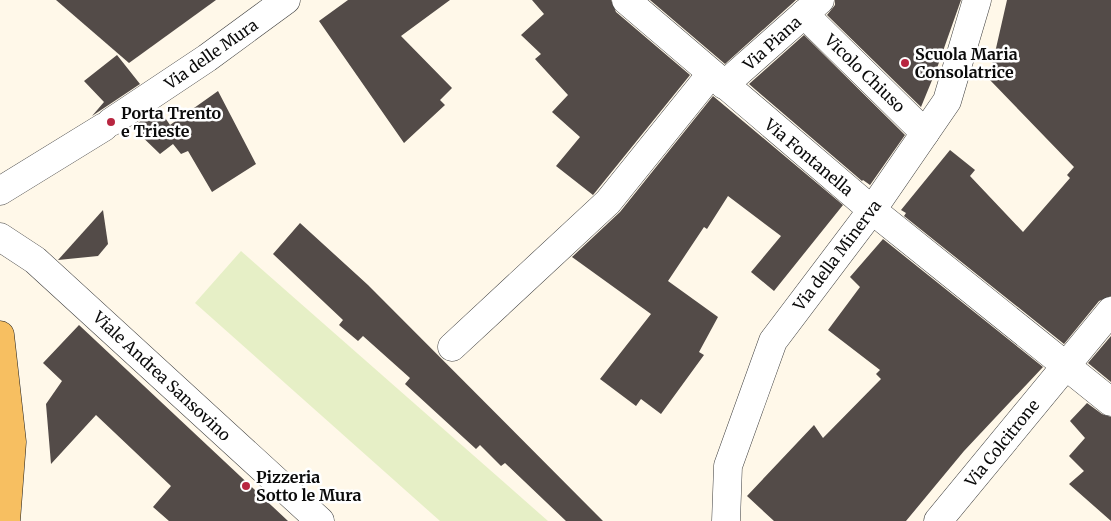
<svg xmlns="http://www.w3.org/2000/svg" width="1111" height="521" font-family="Merriweather,serif">
	<style>
		.pitch { fill: #e6efc6 }
		.building { fill: #534b48 }
		.lines { fill: none; stroke-linecap: round; stroke-linejoin: round }
		.minor-casing { stroke: #3e3e3e; stroke-width: 29 }
		.major-casing { stroke: #1c1c1c; stroke-width: 29 }
		.minor { stroke: #fff; stroke-width: 28 }
		.major { stroke: #f7bf61; stroke-width: 28 }
		.poi-dot { fill: #b82640; stroke: #fff; stroke-width: 2 }
		.labels { text-anchor: middle; dominant-baseline: central; stroke-width: 5; stroke-linejoin: round; paint-order: stroke }
		.street-label { font-size: 16px; fill: #0b0b0b; stroke: #fff }
		.poi-label { font-size: 16px; font-weight: bold; fill: #0b0b0b; stroke: #fff; text-anchor: start }
	</style>
	<rect width="100%" height="100%" fill="#fff8e9"/>
	<!-- pitch -->
	<path class="pitch" d="M241,251L548,521H440L195,303Z"/>
	<!-- building -->
	<g class="building">
		<path d="M56,0H216L129,63Z"/>
		<path d="M348,0H450L401,36L452,88L440,100L445,105L404,143L319,21Z"/>
		<path d="M532,0H611L616,12L690,75L593,195L556,166L580,137L552,112L568,95L535,59L541,54L521,35L544,14Z"/>
		<path d="M650,0H796L725,64Z"/>
		<path d="M835,0H961L937,68L921,107L827,15L835,5Z"/>
		<path d="M1007,0H1111V296L1099,301L1064,344L904,216L906,213L901,210L950,150L975,170L970,176L1023,232L1070,178L1067,175L1074,167L989,79Z"/>
		<path d="M804,35L905,135L870,185L863,180L862,181L749,84Z"/>
		<path d="M117,55L140,84L92,116L104,102L84,81Z"/>
		<path d="M218,91L256,164L212,192L188,151L181,154L173,144L160,154L132,127L159,109L170,125Z"/>
		<path d="M713,96L843,205L774,291L751,272L781,236L728,196L707,229L704,227L668,281L718,317L699,352L704,355L661,414L641,399L636,406L600,379L651,314L572,257L620,212Z"/>
		<path d="M103,210L108,244L98,256L58,260Z"/>
		<path d="M300,223L368,285L603,521H566L505,463L501,466L480,445L476,449L405,384L410,378L363,336L358,341L339,325L343,320L273,254Z"/>
		<path d="M883,239L1043,367L964,451L906,521H774L747,496L814,425L823,438L881,379L876,374L880,370L828,330L860,287L850,277Z"/>
		<path d="M79,325L208,446L288,521H169L153,507L171,486L96,415L51,464L46,404L62,381L43,363Z"/>
		<path d="M1111,336V382L1088,363Z"/>
		<path d="M1087,403L1102,414L1111,417V521L1069,484L1084,471L1069,456L1085,438L1070,421Z"/>
	</g>
	<g class="lines">
		<defs>
			<g id="minor">
				<path d="M626,0L872,210L1111,402"/>
				<path d="M804,14L925,133"/>
				<path d="M724,85L820,0"/>
				<path d="M111,122L207,58L286,0"/>
				<path d="M0,191L104,127"/>
				<path d="M0,237L35,260L320,521"/>
				<path d="M452,347L608,202L711,74"/>
				<path d="M726,521L728,466L773,341L872,210L947,101L977,0"/>
				<path d="M938,521L1111,311"/>
			</g>
			<path id="major" d="M0,335L12,442L6,521"/>
		</defs>
		<!-- minor casing -->
		<use href="#minor" class="minor-casing"/>
		<!-- major casing -->
		<use href="#major" class="major-casing"/>
		<!-- minor -->
		<use href="#minor" class="minor"/>
		<!-- major -->
		<use href="#major" class="major"/>
	</g>
	<!-- markers -->
	<g class="poi-dot">
		<circle cx="905" cy="63" r="5"/>
		<circle cx="111" cy="122" r="5"/>
		<circle cx="246" cy="486" r="5"/>
	</g>
	<g class="labels">
		<!-- street labels -->
		<g class="street-label">
			<text transform="translate(772 43) rotate(-42)">Via Piana</text>
			<text transform="translate(211 54) rotate(-35)">Via delle Mura</text>
			<text transform="translate(865 73) rotate(44)">Vicolo Chiuso</text>
			<text transform="translate(809 157) rotate(40)">Via Fontanella</text>
			<text transform="translate(837 255) rotate(-53)">Via della Minerva</text>
			<text transform="translate(162 376) rotate(43)">Viale Andrea Sansovino</text>
			<text transform="translate(1002 443) rotate(-51)">Via Colcitrone</text>
		</g>
		<!-- poi labels -->
		<g class="poi-label">
			<text x="915" y="54">Scuola Maria<tspan x="915" dy="18">Consolatrice</tspan></text>
			<text x="121" y="113">Porta Trento<tspan x="121" dy="18">e Trieste</tspan></text>
			<text x="256" y="477">Pizzeria<tspan x="256" dy="18">Sotto le Mura</tspan></text>
		</g>
	</g>
</svg>
